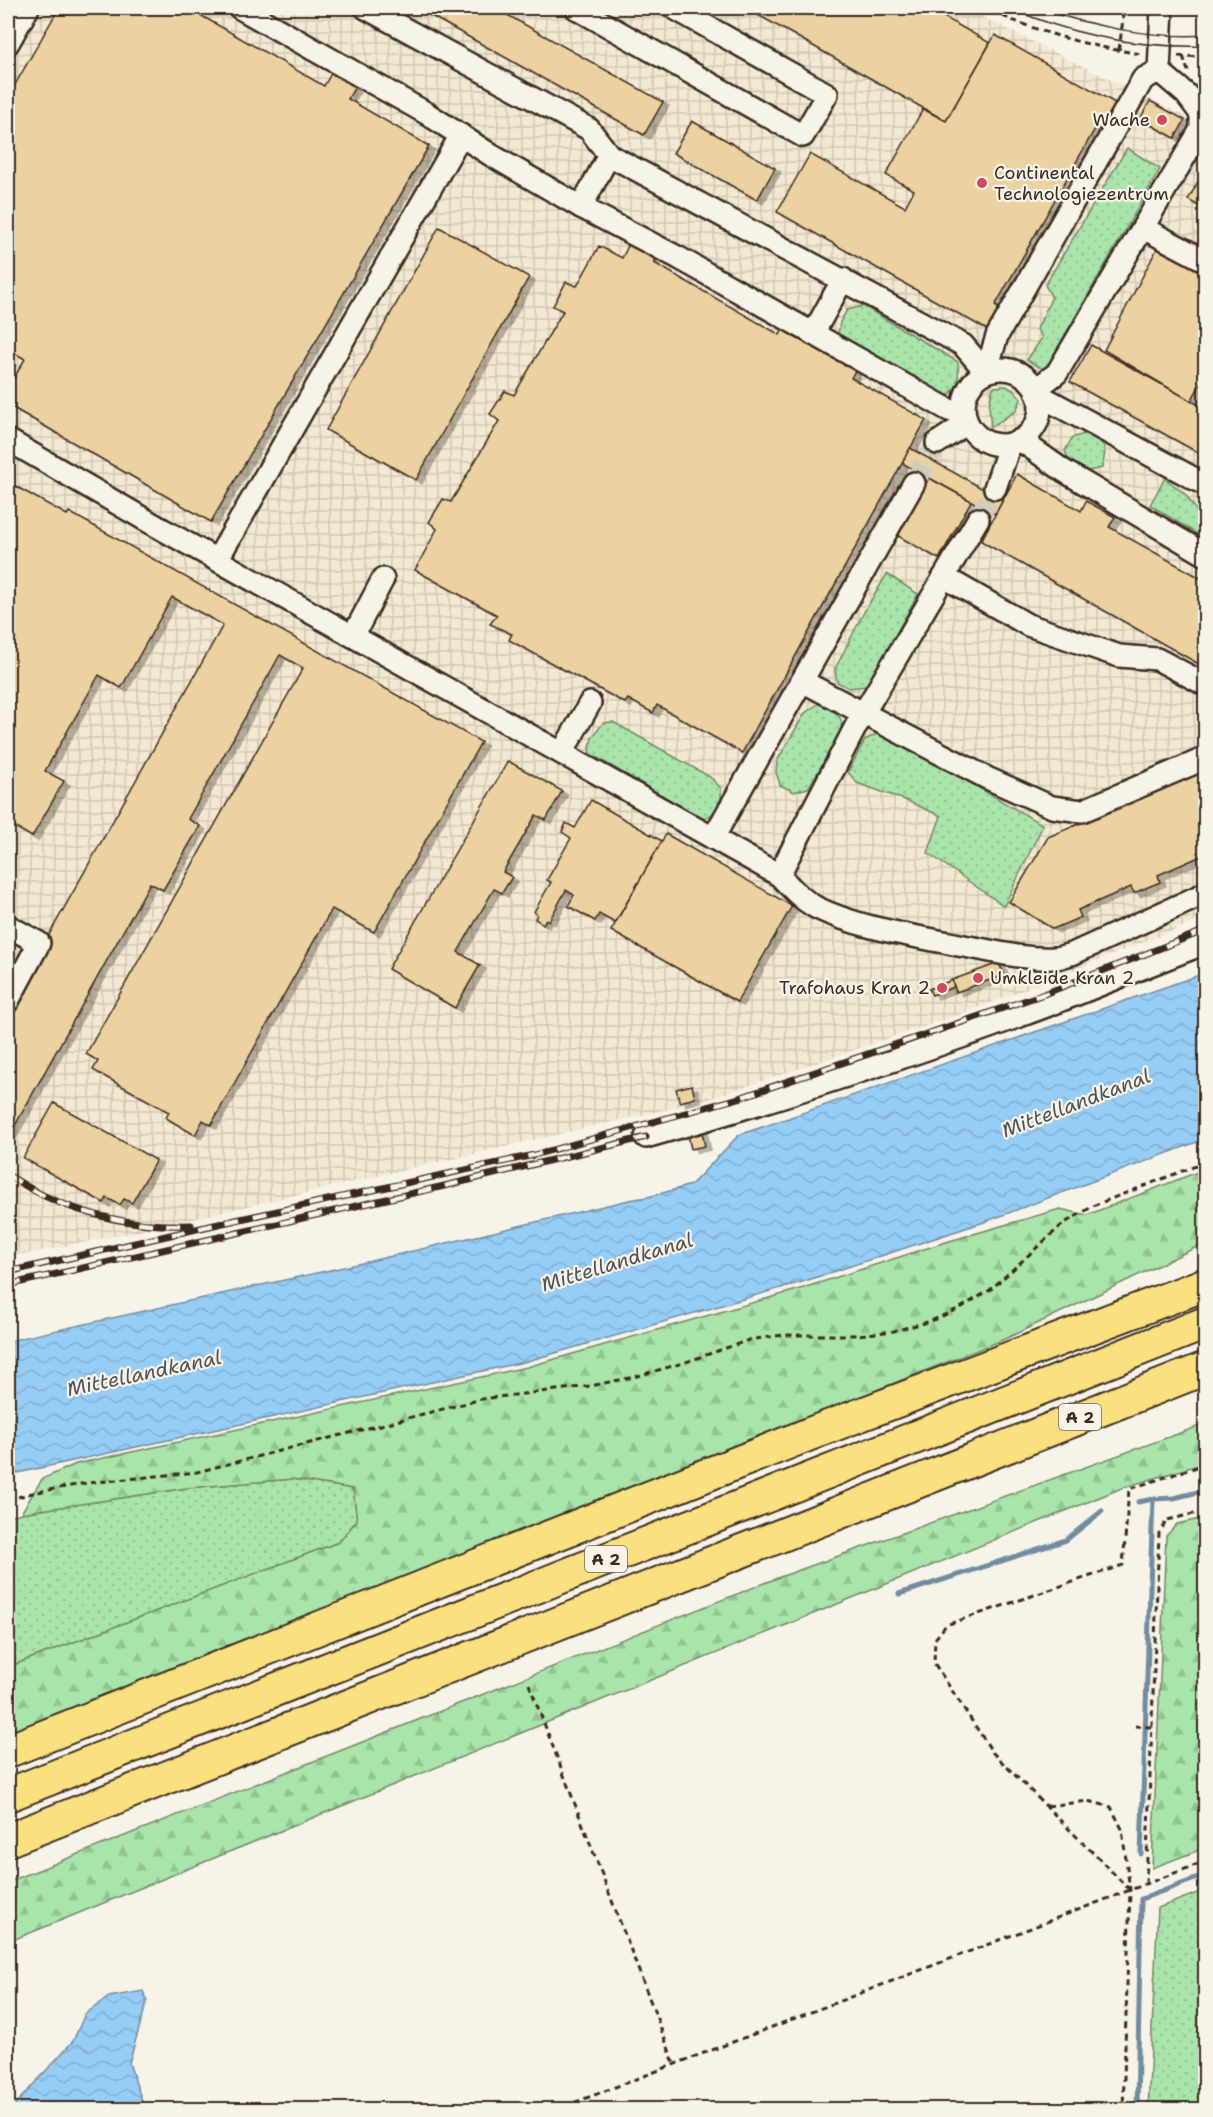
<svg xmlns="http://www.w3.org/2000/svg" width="1213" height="2117" font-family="'Shantell Sans',sans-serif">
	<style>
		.industrial { fill: url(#industrial-grid) }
		.grass { fill: url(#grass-dots); stroke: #728764; stroke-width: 1.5 }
		.forest { fill: url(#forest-firs); stroke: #728764; stroke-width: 1.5 }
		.water { fill: url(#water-waves); stroke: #728c9f; stroke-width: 1.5 }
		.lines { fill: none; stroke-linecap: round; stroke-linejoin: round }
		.stream { stroke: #728c9f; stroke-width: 5 }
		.building { fill: #ebd2a0; stroke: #3b2a1e; stroke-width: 1.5; filter: url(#shadow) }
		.minor-tunnel { stroke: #d1cbc0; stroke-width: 21; stroke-dasharray: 21 10; stroke-linecap: butt }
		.minor-casing { stroke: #3b2a1e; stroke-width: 26 }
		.highway-casing { stroke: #3b2a1e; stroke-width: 36 }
		.path { stroke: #3b2a1e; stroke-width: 3; stroke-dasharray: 6 4.5; stroke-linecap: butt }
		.minor { stroke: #f7f3e8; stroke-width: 21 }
		.highway { stroke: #fbe080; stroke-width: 32 }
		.tram { stroke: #3b2a1e; stroke-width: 1.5 }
		.rail-casing { stroke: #3b2a1e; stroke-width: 7 }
		.rail { stroke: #f7f3e8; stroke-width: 4.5; stroke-dasharray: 14; stroke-linecap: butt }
		.poi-dot { fill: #d1495b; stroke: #f7f3e8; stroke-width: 2 }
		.labels { text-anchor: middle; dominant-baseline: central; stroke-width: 4.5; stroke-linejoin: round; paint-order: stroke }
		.shield { fill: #f7f3e8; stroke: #73665b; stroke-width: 1.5 }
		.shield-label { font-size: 16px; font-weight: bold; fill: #3b2a1e }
		.poi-label { font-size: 18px; fill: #3b2a1e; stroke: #f7f3e8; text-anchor: end }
		.water-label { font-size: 20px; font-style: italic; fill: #525354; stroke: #f7f3e8 }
	</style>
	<defs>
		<pattern id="industrial-grid" width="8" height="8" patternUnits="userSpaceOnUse" patternTransform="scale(1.5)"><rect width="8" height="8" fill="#f3e9d2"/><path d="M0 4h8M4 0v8" fill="none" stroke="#d1c8b4"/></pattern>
		<pattern id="grass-dots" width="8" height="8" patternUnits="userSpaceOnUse" patternTransform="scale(1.5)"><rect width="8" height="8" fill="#a9e4aa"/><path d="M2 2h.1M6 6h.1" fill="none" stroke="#92c492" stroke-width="1.8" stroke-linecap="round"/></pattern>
		<pattern id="forest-firs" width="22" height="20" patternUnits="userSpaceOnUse" patternTransform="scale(1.5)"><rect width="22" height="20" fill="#a9e4aa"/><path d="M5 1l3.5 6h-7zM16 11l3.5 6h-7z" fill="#92c492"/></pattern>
		<pattern id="water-waves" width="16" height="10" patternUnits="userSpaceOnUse" patternTransform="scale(1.5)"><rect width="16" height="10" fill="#96cdf5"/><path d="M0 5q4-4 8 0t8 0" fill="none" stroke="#82b0d2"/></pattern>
		<filter id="shadow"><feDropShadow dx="6" dy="4" stdDeviation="0" flood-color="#0004"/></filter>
	</defs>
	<rect width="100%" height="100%" fill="#f7f3e8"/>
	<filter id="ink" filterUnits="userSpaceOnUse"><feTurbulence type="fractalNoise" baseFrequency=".0167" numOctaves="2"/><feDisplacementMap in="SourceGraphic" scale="12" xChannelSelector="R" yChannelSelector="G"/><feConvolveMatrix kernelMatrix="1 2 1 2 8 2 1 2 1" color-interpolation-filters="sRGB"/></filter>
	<g filter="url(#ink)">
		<!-- industrial -->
		<path class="industrial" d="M8,8H964L1205,126V918L967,1012L703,1101L144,1230L27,1254L8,1255Z"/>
		<!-- grass -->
		<g class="grass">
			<path d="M1127,148L1160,169L1045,370L1027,360L1042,338L1037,329L1052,297L1045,285Z"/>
			<path d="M863,306L958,362C959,380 960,385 946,398L849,346L838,335L840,322L847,310Z"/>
			<path d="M1006,386L1016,392L1021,399L1016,411L991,427L989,406L993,387Z"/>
			<path d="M1086,433C1107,444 1107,445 1102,468L1084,472L1071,467L1065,451L1072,438Z"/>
			<path d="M1165,478L1186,495L1205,524V539L1150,505Z"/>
			<path d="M887,574L918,594L867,686L849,688L837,682L835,669L864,612Z"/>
			<path d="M818,704C827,707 837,710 841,720C846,733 815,775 808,788L794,792L780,785L776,772L777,761L805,713Z"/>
			<path d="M613,722L710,777L721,788C722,807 721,811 703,819L589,753L592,738L603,723Z"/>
			<path d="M879,733L912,749L1043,825L1004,906L928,853L941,816L905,800L857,783L848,772L865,740Z"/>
			<path d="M293,1479L353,1489L357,1520L339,1542L8,1667V1517L21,1513L187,1488Z"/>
			<path d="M1205,1890V2109H1148L1158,1908Z"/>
		</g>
		<!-- forest -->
		<g class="forest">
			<path d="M1205,1169V1243L1005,1339L8,1735V1667L339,1542L357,1520L353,1489L293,1479L187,1488L21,1513L42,1479L76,1464L527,1367L797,1290L946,1242L1060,1209L1087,1215Z"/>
			<path d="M1205,1424V1463L1122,1488L8,1942V1882L780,1577Z"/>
			<path d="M1205,1518V1848L1152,1868L1166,1536L1177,1524Z"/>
		</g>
		<!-- water -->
		<g class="water">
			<path d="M1205,973V1139L987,1221L802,1282L524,1362L8,1475V1341L362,1263L629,1200L648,1197L691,1185L739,1135Z"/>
			<path d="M143,1991L147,2001L129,2063L143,2104L139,2109H11L73,2041L85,2014L109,1997Z"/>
		</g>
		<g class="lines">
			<!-- stream -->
			<g class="stream">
				<path d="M1138,1502L1153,1499"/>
				<path d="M899,1594L1066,1540L1102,1511"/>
				<path d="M1141,1854L1153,1499L1174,1498L1206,1490"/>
				<path d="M1137,2110L1141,1899L1206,1875"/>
			</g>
		</g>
		<!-- building -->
		<g class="building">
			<path d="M59,8H188L324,86L333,70L357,83L348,99L429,146L211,522L8,405V388L25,359L8,349V351V85L13,88Z"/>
			<path d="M417,8H495L663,102L644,135Z"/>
			<path d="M746,8H928L990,43L946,121Z"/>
			<path d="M995,35L1117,104L1102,131L1096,127L995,306L1003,311L991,332L777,212L810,154L905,207L914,190L886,175L923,109L946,121Z"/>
			<path d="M1150,101L1185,120L1175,138L1140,119Z"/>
			<path d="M692,121L775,168L757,200L673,153Z"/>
			<path d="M1204,171H1206V210L1188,200Z"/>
			<path d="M439,227L529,277L416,480L326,430Z"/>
			<path d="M631,240L658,254L654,263L780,335L784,327L794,332L792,336L830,356L832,353L857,367L851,378L926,420L742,753L657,705L653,713L628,699L625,703L509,640L512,634L490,624L497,615L415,570L437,529L429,522L443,499L451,502L499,421L490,414L505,391L514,395L563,311L553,306L566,282L577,286L599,246L622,258Z"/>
			<path d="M1160,243L1206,268V374L1191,401L1104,350Z"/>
			<path d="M1091,345L1206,409V457L1070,382Z"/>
			<path d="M910,448L1003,500L995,514L902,463Z"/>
			<path d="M1017,474L1081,511L1086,501L1115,517L1109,527L1206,581V668L981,541Z"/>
			<path d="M929,478L971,501L939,559L898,536Z"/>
			<path d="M8,482L67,515L69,512L481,742L374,932L332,909L211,1125L203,1120L195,1135L166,1118L169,1112L93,1070L98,1061L86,1054L303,668L280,655L188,819L200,826L163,890L150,883L8,1138V1008L223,625L172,597L121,688L99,675L45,771L64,781L32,837L8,823Z"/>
			<path d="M508,761L562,791L546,820L536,815L503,872L512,877L502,893L494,889L458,952L480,965L455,1008L388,969Z"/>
			<path d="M1206,770V854L1158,875L1160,882L1134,893L1131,887L1078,910L1081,917L1053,929L1009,902L1048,837Z"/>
			<path d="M591,800L662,841L615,923L599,914L595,921L568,906L574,895L566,890L549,921L546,919L543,924L535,919L537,914L534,912L551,882L547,880L571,838L562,832L566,823L575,828Z"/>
			<path d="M666,834L792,906L737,1002L611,931Z"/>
			<path d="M999,963L1004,975L956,992L952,980Z"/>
			<path d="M952,980L954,987L932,995L929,989Z"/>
			<path d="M692,1085L695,1098L680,1102L676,1089Z"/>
			<path d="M54,1103L156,1160L132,1203L124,1199L120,1205L107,1198L104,1203L23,1158Z"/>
			<path d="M701,1127L705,1146L691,1149L687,1130Z"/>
		</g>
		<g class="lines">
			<!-- minor-tunnel -->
			<g class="minor-tunnel">
				<path d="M914,483L937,443"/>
				<path d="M978,519L995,488"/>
			</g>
			<defs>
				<g id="minor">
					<path d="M240,8L426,113L491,155L581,207L679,258L949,410L964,414"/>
					<path d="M366,8L589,129L609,155L963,345L986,372"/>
					<path d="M576,8L803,136L827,94L674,8"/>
					<path d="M8,43L28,8"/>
					<path d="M581,207L609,155"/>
					<path d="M1143,228L1206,261"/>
					<path d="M813,334L843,279"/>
					<circle cx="1002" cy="407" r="38"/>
					<path d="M986,372L997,336L1143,79L1159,71"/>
					<path d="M1036,389L1057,373L1201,129V114L1186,94L1159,71L1162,8"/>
					<path d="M1037,394L1206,485"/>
					<path d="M8,440L151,523L779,875L856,726L978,519"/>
					<path d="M1020,440L1064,471L1206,555"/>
					<path d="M937,443L967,423"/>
					<path d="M995,488L1010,444"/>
					<path d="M217,560L461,135"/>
					<path d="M944,577L1028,625L1119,656L1157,659L1206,685"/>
					<path d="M353,636L383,579"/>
					<path d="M802,681L987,778L1052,807L1082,811L1206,758"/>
					<path d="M562,753L590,703"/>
					<path d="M713,838L914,483"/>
					<path d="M779,875C790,887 802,900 817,908C861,929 916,936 964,946C993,951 1025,960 1054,958C1060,958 1066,955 1072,954L1206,893"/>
					<path d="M8,926L39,943L8,1001"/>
					<path d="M646,1137C782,1098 917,1055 1049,1005C1101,985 1153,963 1206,943"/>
				</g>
				<g id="highway">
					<path d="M8,1751L820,1430L1206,1284"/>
					<path d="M8,1795L1206,1323"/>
					<path d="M8,1840L1206,1368"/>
				</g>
			</defs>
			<!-- minor casing -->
			<use href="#minor" class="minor-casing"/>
			<!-- highway casing -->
			<use href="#highway" class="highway-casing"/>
			<!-- path -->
			<g class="path">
				<path d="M983,8C1036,31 1084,46 1142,54"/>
				<path d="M1119,50L1123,19L1121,8"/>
				<path d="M1178,56L1206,57"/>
				<path d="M1183,56L1188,71"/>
				<path d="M1198,78L1206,84"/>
				<path d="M8,1500L32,1493L87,1483L197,1472L482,1399L590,1386L634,1377L683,1363L749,1340L783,1335H858L894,1331L931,1321L962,1307L990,1290L1063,1224L1095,1205L1206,1162"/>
				<path d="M529,1684L674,2063"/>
				<path d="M1135,1726L1151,1727"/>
				<path d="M1047,1806L1088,1801L1111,1807L1122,1829L1130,1890L1123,2110"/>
				<path d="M1146,1884L1159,1533L1167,1520L1206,1511"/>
				<path d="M1130,1890L993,1753L934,1663L935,1639L946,1625L1123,1565L1129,1489L1206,1464"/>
				<path d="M555,2110L1206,1861"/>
			</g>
			<!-- minor -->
			<use href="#minor" class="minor"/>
			<!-- highway -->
			<use href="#highway" class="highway"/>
			<!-- tram -->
			<g class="tram">
				<path d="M1010,8C1071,35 1139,48 1206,46"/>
				<path d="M1036,8C1090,25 1148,39 1206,35"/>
			</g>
			<defs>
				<g id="rail">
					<path d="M8,1175C21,1183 35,1192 49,1198C93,1218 143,1227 191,1225"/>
					<path d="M8,1272L236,1220L534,1155L739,1098L1044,994L1206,930"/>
					<path d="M8,1285L453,1184L646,1137"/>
				</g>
			</defs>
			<!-- rail casing -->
			<use href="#rail" class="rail-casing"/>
			<!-- rail -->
			<use href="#rail" class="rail"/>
		</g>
	</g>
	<!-- markers -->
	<g class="poi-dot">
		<circle cx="1162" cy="120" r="6"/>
		<circle cx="982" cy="183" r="6"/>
		<circle cx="978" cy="978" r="6"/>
		<circle cx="942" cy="988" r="6"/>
	</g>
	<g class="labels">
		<!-- shield labels -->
		<g class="shield">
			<rect x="1059" y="1404" width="42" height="26" rx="4.5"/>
			<rect x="585" y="1546" width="42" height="26" rx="4.5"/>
		</g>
		<g class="shield-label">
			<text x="1080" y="1417">A 2</text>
			<text x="606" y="1559">A 2</text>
		</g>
		<!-- poi labels -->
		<g class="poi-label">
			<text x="1150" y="120">Wache</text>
			<text x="994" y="173" text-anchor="start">Continental<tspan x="994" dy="21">Technologiezentrum</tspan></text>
			<text x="990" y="978" text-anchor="start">Umkleide Kran 2</text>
			<text x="930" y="988">Trafohaus Kran 2</text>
		</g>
		<!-- water labels -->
		<g class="water-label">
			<text transform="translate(1076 1103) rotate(-21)">Mittellandkanal</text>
			<text transform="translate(617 1262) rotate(-17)">Mittellandkanal</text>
			<text transform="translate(144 1373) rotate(-12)">Mittellandkanal</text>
		</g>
	</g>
	<!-- margin -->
	<rect width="1213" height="2117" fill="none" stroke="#f7f3e8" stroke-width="30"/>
	<rect x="15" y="15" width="1183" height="2087" fill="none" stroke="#3b2a1e" stroke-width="2" filter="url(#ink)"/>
</svg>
